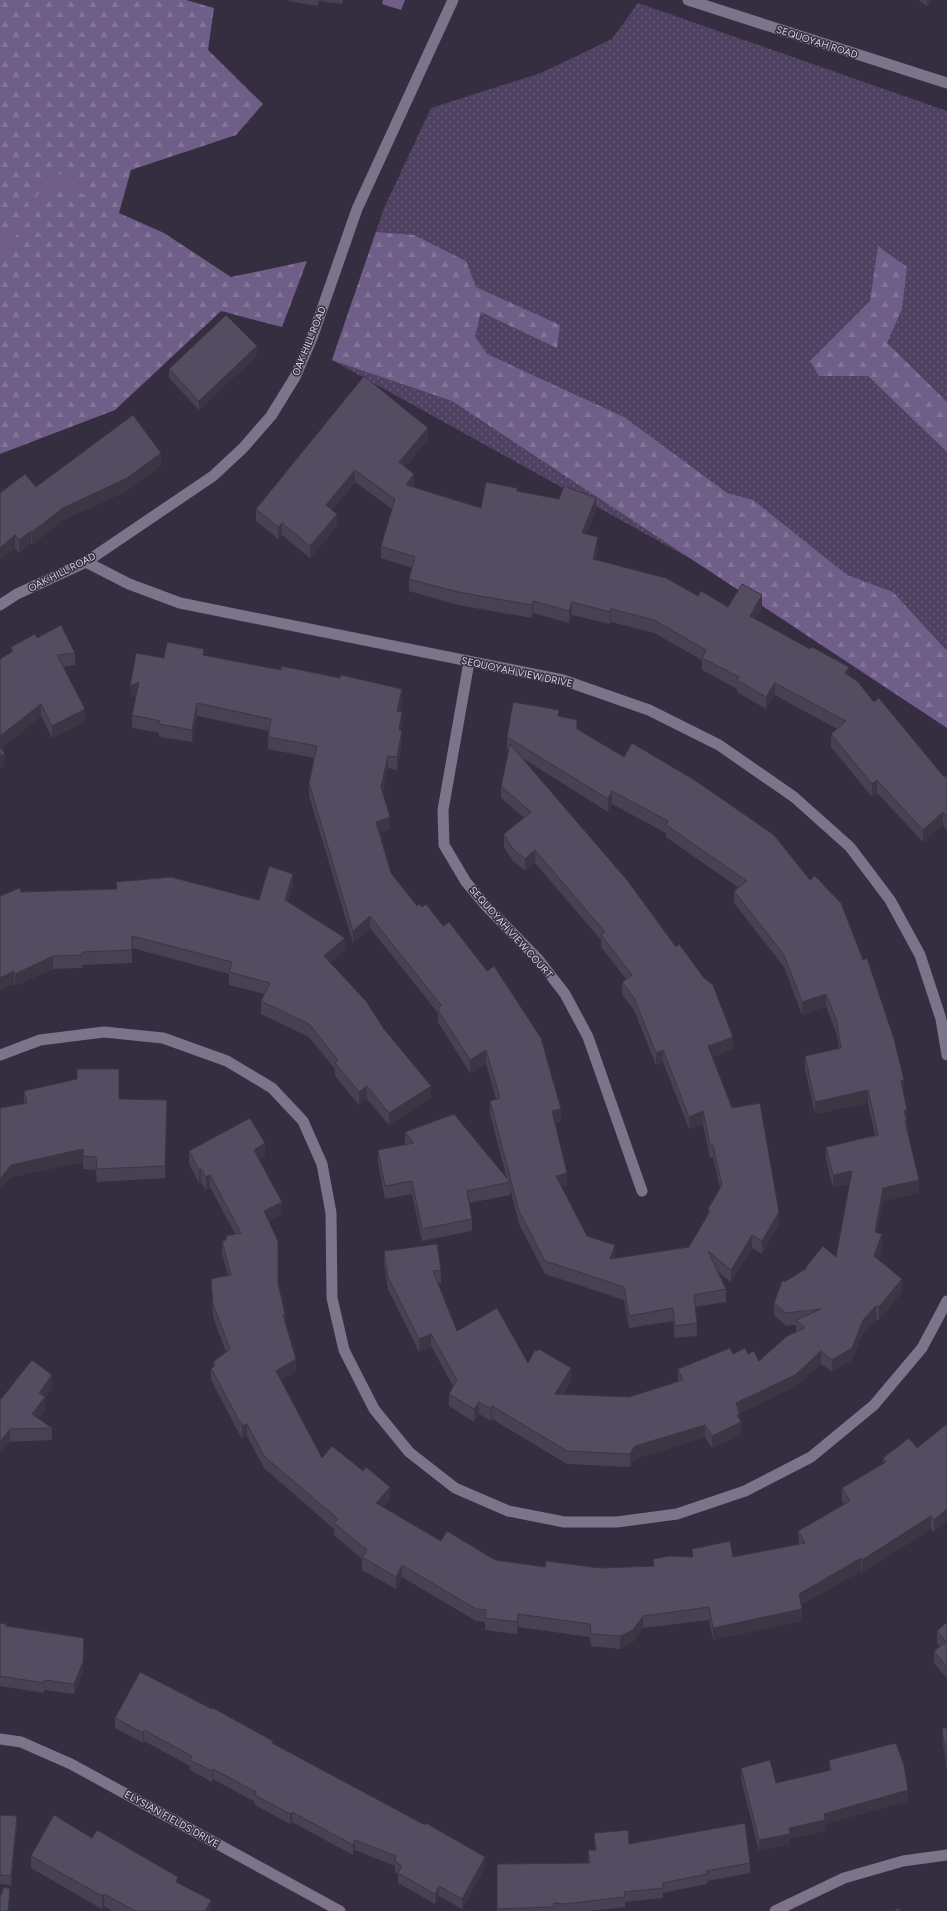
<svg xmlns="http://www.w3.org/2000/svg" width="947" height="1911" font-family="Figtree,sans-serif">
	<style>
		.grass { fill: url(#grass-dots) }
		.forest { fill: url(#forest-firs) }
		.water { fill: #6f5e88 }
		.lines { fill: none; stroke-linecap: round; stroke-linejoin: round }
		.stream { stroke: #6f5e88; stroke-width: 9 }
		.minor { stroke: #7d748b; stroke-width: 11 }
		.wall { fill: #484153 }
		.shaded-wall { fill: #3b3544 }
		.building { fill: #544c61; stroke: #3b3544 }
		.labels { text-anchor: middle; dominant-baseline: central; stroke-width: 3; stroke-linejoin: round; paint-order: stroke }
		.street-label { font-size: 10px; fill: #d8d4e0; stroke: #352d40 }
	</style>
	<defs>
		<pattern id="grass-dots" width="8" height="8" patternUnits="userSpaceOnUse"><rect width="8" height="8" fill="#4f4162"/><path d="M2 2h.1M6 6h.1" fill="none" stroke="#685c78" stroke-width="1.8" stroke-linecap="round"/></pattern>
		<pattern id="forest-firs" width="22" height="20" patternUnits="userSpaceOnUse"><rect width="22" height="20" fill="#6f5e88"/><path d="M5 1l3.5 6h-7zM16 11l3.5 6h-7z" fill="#837498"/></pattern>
	</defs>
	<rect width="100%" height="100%" fill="#352d40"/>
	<!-- grass -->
	<path class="grass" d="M638,3L947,111V701L332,360L384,208L431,108L541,73L612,39Z"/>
	<!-- forest -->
	<g class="forest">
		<path d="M0,0H186L214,8L208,50L263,104L236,135L131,170L119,213L164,233L231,277L307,261L282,327L221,311L115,410L0,454Z"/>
		<path d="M376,232L414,235L466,261L476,287L560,325L557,348L481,312L475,336L487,354L624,417L727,493L753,500L847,575L893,592L947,651V728L452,401L332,360Z"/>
		<path d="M878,246L907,267L902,309L887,343L947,402V452L868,376H819L810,361L870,301Z"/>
	</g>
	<!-- water -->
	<path class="water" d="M383,0H405L401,10L382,4Z"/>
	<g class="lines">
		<!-- stream -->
		<path class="stream" d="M0,243H4L58,178L90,192"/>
		<!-- minor -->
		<g class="minor">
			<path d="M688,0L947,83"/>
			<path d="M86,562L129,584L180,603L563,680L649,710L719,745L794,797L850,847L890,900L920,955L941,1019L947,1055"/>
			<path d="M0,605L17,594L86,562L213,476L243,448L271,416L295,377L312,338L357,209L453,0"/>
			<path d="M469,662L443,810L444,845L466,882L487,907L538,959L565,994L588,1037L642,1191"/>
			<path d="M0,1055L40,1040L104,1032L163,1038L227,1061L272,1088L303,1121L322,1164L331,1213L332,1298L344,1350L374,1409L409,1452L455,1488L508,1511L564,1522H617L677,1514L745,1491L811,1457L874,1405L922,1348L947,1301"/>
			<path d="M0,1739L21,1742L71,1764L340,1911"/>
			<path d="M775,1911L844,1878L903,1861L947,1855"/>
		</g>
	</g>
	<!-- wall -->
	<g class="wall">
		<path d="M288,0H343L342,4L319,1L318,6L288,1Z"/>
		<path d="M918,0H931L927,6Z"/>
		<path d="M257,355L199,410L169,378V369Z"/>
		<path d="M428,440L405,467L414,486L413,487L481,508L517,491L596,511L586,534L598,550L595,560L698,596L728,607L762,608L755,619L849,676L874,702L944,777L947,775V831L943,825L923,842L877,793L872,797L831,747V734L837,729L775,695L766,709L737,692V689L702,670V660L654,633L611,622L610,624L572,615L569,623L533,613L532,618L458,605L409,591V579L412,568L381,558V546L392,509L355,482L332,510L337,526L310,558L282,535L278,539L256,521V509Z"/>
		<path d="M161,465L127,491L63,520L32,545L31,543L19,553L15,548L0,560L36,487Z"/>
		<path d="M37,638L75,653V665L63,667L85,722L52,738L41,716L1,748L5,765L0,769V659L11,653V647Z"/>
		<path d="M204,656L402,701L399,712L402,725L401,731L402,744L397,770L388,768L383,792L390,829L380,833L391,873L561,1121L555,1123L567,1186L561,1187L587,1236L615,1257L614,1259L689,1247L708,1215V1209L720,1188L713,1157L710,1158L703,1124L689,1129L663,1062L656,1065L634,1010L622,994V982L626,979L601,947V940L535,863L525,871L512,860L504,847V834L524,818L501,798V786L509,750L507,749V737L559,717L577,730L624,757L696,781L904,1093L907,1122V1128L919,1193L883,1201L877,1233L882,1247L878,1259L902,1292L879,1320L876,1319L863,1333L852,1360L832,1372L821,1364L795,1387L740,1413L741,1435L712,1448L705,1437L635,1459L630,1467L567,1464L492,1419L491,1421L479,1414L474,1422L449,1406V1394L453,1386L431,1346L419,1352L388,1289L384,1263V1251L441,1270V1283H438L457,1331L528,1363L571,1381L563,1394L629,1397L678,1381V1369L733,1354H748L759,1361L796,1332V1325L786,1326L774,1315V1303L786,1281L806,1269V1267L836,1257L849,1184L833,1188L826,1159V1147L875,1135L868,1103L815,1114L805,1069V1056L839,1049L837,1035L826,1006L802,1015L784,967L734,903V891L739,888L666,837V833L612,804L608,812L524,759L733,1049L712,1057L779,1224L762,1254L752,1248L731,1282L717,1271L726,1289V1302L695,1307L697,1323V1336L675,1338L673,1321L629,1328L624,1300L545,1274L519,1224L510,1188V1195L469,1203L472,1219V1231L422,1241L412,1194L385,1199L378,1163V1150L405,1145V1132L507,1179L490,1114V1101L496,1099L486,1063L470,1073L438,1022V1013L370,928L353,943L309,796V783L314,758L268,749V737L269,731L197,716L192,742L159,737V733L132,728V715L136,695L130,698L164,658Z"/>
		<path d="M116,882L259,900L293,886L288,902L345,950L330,963L384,1029L431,1098L389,1125L367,1099L359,1105L335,1076V1069L309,1037L261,1014V1001L265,994L229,985V974L132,948V963L82,965V968L53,969L15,986L14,984L0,990L21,892L116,889Z"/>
		<path d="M24,1091L119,1099L167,1100L165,1178L97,1182L96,1170L83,1169V1162L11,1177L24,1103Z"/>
		<path d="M189,1151L265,1156L259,1159L282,1214L269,1221L278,1283L285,1314V1322L296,1371L281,1380L322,1458L390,1500L383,1507L441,1541L495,1560L545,1567L600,1568L653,1566V1559L692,1557V1549L733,1557L799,1544L798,1531L844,1505L842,1501V1488L883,1464V1458L917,1448L947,1424V1521L934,1532L931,1529L862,1573L861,1571L801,1605L802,1621L713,1640L709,1620L643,1628L633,1642L620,1649L591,1646L590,1637L518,1627L517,1634L485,1630V1622L476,1621L402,1577L396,1589L362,1570V1559L334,1535V1529L264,1468L247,1436L242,1439L211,1380V1368L213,1367V1362L226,1352L213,1317L211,1279L228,1275L222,1253V1241L226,1240V1236L235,1234L210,1187L206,1190L201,1182L199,1183L189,1164Z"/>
		<path d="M52,1388L45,1398V1410L38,1418L52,1428V1440L10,1442L1,1399Z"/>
		<path d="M947,1622V1679L934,1663V1651L940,1647L937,1643V1631Z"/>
		<path d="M0,1623L83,1671L74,1694L44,1690V1693L0,1686Z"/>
		<path d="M115,1718L273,1744L485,1867L462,1909L439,1896L435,1904L398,1883V1874L395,1872V1866L355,1850L353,1855L292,1822L290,1824L255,1805V1802L213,1779L212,1782L190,1770V1766L144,1741L143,1743L115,1728Z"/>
		<path d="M942,1728H947V1771L942,1737Z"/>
		<path d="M829,1760L908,1801L825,1824V1831L790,1839V1844L759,1851L741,1779V1768L776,1783L829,1771Z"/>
		<path d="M0,1815L17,1825L11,1885L0,1884Z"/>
		<path d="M594,1833L629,1844L750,1863V1873L707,1881V1884L663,1893V1898L625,1902V1907L590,1911H497V1864L588,1863V1850H595Z"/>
		<path d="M92,1838L178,1883L211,1911H112L104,1906L102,1909L31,1868V1856Z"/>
	</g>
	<!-- shaded-wall -->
	<g class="shaded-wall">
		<path d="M927,0H931L927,6Z"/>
		<path d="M257,346V355L199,410V401Z"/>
		<path d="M428,428V440L399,474V462Z"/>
		<path d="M161,453V465L127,491L63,520L32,545V532L63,508Z"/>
		<path d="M355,470V482L326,517V505Z"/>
		<path d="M414,474V486L406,498V485Z"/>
		<path d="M596,498V511L582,545V533Z"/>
		<path d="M337,514V526L310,558V546Z"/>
		<path d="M282,523V535L278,539V527Z"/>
		<path d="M31,531V543L19,553V540Z"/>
		<path d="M15,535V548L0,560V548Z"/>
		<path d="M598,537V550L593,572V559Z"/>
		<path d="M762,595V608L750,629V616Z"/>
		<path d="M533,601V613L532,618V605Z"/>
		<path d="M572,602V615L569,623V611Z"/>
		<path d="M611,609V622L610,624V612Z"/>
		<path d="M849,667V680L845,673Z"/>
		<path d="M139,682V694L130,698V686Z"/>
		<path d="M775,683V695L766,709V697Z"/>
		<path d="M402,689V701L397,724V711Z"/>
		<path d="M197,703V716L192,742V730Z"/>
		<path d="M41,704V716L0,749V736Z"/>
		<path d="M85,709V722L52,738V726Z"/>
		<path d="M402,712V725L399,743V730Z"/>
		<path d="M402,731V744L397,770V757Z"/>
		<path d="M5,753V765L0,769V757Z"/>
		<path d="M388,756V768L381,799V787Z"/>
		<path d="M877,780V793L872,797V784Z"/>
		<path d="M612,791V804L608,812V799Z"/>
		<path d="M943,812V825L923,842V830Z"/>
		<path d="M390,817V829L376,834V822Z"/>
		<path d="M535,850V863L525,871V859Z"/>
		<path d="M293,874V886L285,913V900Z"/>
		<path d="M370,916V928L353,943V931Z"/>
		<path d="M345,938V950L324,968V956Z"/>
		<path d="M53,956V969L15,986V974Z"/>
		<path d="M14,971V984L0,990V978Z"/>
		<path d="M826,994V1006L802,1015V1002Z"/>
		<path d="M733,1037V1049L708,1059V1046Z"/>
		<path d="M486,1050V1063L470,1073V1060Z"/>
		<path d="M663,1050V1062L656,1065V1053Z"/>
		<path d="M904,1080V1093L901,1094V1081Z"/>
		<path d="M367,1086V1099L359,1105V1092Z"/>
		<path d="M431,1086V1098L389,1125V1113Z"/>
		<path d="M868,1090V1103L815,1114V1102Z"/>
		<path d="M561,1109V1121L552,1123V1111Z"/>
		<path d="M907,1110V1133L904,1111Z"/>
		<path d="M703,1111V1124L689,1129V1117Z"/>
		<path d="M265,1143V1156L254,1162V1150Z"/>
		<path d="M83,1149V1162L11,1177L0,1191V1179L11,1165Z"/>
		<path d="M201,1169V1182L199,1183V1170Z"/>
		<path d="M852,1171V1183L833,1188V1175Z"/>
		<path d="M567,1173V1186L556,1189V1176Z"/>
		<path d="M210,1175V1187L206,1190V1177Z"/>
		<path d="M919,1180V1193L883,1201L875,1245V1232L883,1188Z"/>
		<path d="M282,1202V1214L264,1224V1211Z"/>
		<path d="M779,1212V1224L762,1254V1241Z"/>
		<path d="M882,1234V1247L874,1269V1256Z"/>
		<path d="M752,1235V1248L731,1282V1270Z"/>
		<path d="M615,1245V1257L610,1272V1259Z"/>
		<path d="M902,1279V1292L879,1320V1307Z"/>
		<path d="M876,1306V1319L863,1333L852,1360L832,1372V1360L863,1320Z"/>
		<path d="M431,1334V1346L419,1352V1339Z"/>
		<path d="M821,1351V1364L795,1387L736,1415V1403Z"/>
		<path d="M296,1359V1371L276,1383V1371Z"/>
		<path d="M571,1368V1381L555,1406V1394Z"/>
		<path d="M52,1375V1388L45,1398V1410L32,1426V1414L39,1393Z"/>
		<path d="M479,1402V1414L474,1422V1409Z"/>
		<path d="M492,1406V1419L491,1421V1409Z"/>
		<path d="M740,1414L741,1435L712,1448V1436L737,1415Z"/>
		<path d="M247,1424V1436L242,1439V1426Z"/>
		<path d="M705,1425V1437L635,1459L630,1467V1454L635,1446Z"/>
		<path d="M10,1429V1442L0,1454V1442Z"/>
		<path d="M390,1487V1500L376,1516V1503Z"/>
		<path d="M947,1509V1521L934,1532V1520Z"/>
		<path d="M931,1516V1529L862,1573V1560Z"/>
		<path d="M861,1558V1571L799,1606V1594Z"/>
		<path d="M402,1565V1577L396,1589V1577Z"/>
		<path d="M802,1609V1621L713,1640V1628Z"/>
		<path d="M518,1614V1627L517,1634V1622Z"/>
		<path d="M643,1616V1628L633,1642L620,1649V1636Z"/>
		<path d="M84,1638L83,1671L74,1694V1684Z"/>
		<path d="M144,1730V1741L143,1743V1733Z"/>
		<path d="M213,1769V1779L212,1782V1771Z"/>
		<path d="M908,1790V1801L825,1824V1831L790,1839V1844L759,1851V1840L824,1814Z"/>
		<path d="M292,1812V1822L290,1824V1814Z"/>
		<path d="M17,1816V1825L11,1885V1876Z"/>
		<path d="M355,1840V1850L353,1855V1845Z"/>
		<path d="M485,1857V1867L462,1909V1899Z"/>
		<path d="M439,1886V1896L435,1904V1894Z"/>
		<path d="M10,1889V1901L9,1911H8Z"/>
		<path d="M104,1894V1906L102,1909V1896Z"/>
		<path d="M211,1900V1911H205Z"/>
	</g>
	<!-- building -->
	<g class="building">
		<path d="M226,315L257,346L199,401L169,369Z"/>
		<path d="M364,376L428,428L399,462L414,474L406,485L481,508L486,482L517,488V491L559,499L564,486L596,498L582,533L598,537L593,559L666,578L698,596L701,591L728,607L742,584L762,595L750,616L810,649L812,647L849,667L845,673L858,682L874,702L879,698L944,777L947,775V818L943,812L923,830L877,780L872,784L831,734L846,721L775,683L766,697L737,680L739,677L702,658L706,650L654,620L611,609L610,612L572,602L569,611L533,601L532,605L458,592L409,579L415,557L381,546L395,499L355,470L326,505L337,514L310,546L282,523L278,527L256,509Z"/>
		<path d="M133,415L161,453L127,478L63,508L32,532L31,531L19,540L15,535L0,548V493L25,474L36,487Z"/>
		<path d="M61,625L75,653L57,655L85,709L52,726L41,704L0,736V659L13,651L11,647L35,634L37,638Z"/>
		<path d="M167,642L204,649L203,655L281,670V666L340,678L341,675L402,689L397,711L402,712L399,730L402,731L397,757L388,756L381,787L390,817L376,822L391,873L417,906L419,904L422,907L426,904L443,926L449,922L487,971L494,966L541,1038L561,1109L552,1111L567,1173L556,1176L587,1236L615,1245L610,1259L689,1247L710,1211L708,1209L722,1185L713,1145H710L703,1111L689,1117L663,1050L656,1053L634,998L622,982L632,975L601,935L605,932L535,850L525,859L512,848L504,834L531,812L501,786L510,744L627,880L676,947L679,944L704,978L713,985L733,1037L708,1046L732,1108L760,1103L779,1212L762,1241L752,1235L731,1270L708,1251L726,1289L694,1295L697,1323L675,1326L673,1308L629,1316L624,1287L545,1261L519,1211L490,1101L500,1098L486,1050L470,1060L438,1010L441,1005L370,916L353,931L309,783L317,746L268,737L271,719L197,703L192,730L159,724L160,721L132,715L139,682L130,686L136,653L164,658Z"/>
		<path d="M513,702L559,710L558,716L577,720V729L624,757L632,743L696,781L774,835L810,880L815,876L841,903L863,960L867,958L894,1039L904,1080L901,1081L907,1110L904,1111L907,1121H905L919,1180L883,1188L875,1232L882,1234L874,1256L902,1279L879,1307L876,1306L863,1320L852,1348L832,1360L821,1351L795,1375L736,1403L740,1414L737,1415L741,1422L712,1436L705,1425L635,1446L630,1454L567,1451L492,1406L491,1409L479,1402L474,1409L449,1394L457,1380L431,1334L419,1339L388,1277L384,1251L437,1244L441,1270L433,1271L457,1331L497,1308L528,1363L535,1350L537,1351L539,1349L571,1368L555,1394L629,1397L683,1380L678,1369L730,1348L733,1354L745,1348L748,1354L754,1351L759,1361L787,1336L805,1328L796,1320L821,1309L786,1313L774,1303L782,1281H786L807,1268L806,1267L823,1246L836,1257L852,1171L833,1175L826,1147L878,1135L868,1090L815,1102L805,1056L841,1048L837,1022L826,994L802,1002L784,955L734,891L747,881L666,825L668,821L612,791L608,799L507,737Z"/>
		<path d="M0,747L5,753L0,757Z"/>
		<path d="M269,866L293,874L285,900L345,938L324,956L366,1001L384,1029L431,1086L389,1113L367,1086L359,1092L335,1063L338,1060L309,1024L261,1001L270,983L229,972L232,962L132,936V950L82,952V955L53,956L15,974L14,971L0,978V896L20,888L21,892L117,889L116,882L171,877L259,900Z"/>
		<path d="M77,1069H119V1099L167,1100L165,1166L97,1169L96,1157L83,1156V1149L11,1165L0,1179V1108L27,1103L24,1091L77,1079Z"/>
		<path d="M454,1114L510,1182L467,1191L472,1219L422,1229L412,1181L385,1186L378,1150L414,1143L405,1132Z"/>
		<path d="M250,1118L265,1143L254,1150L282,1202L264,1211L278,1241V1283L285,1314L283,1315L296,1359L276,1371L322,1458L332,1446L363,1471L366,1467L390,1487L376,1503L441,1541L447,1531L495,1560L545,1567L546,1561L600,1568L654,1566L653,1559L669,1556L693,1557L692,1549L730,1541L733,1557L805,1543L798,1531L850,1501L842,1488L886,1462L883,1458L909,1438L917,1448L947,1424V1509L934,1520L931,1516L862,1560L861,1558L799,1594L802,1609L713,1628L709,1607L643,1616L633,1630L620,1636L591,1634L590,1624L518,1614L517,1622L485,1618L486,1610L476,1609L402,1565L396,1577L362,1557L367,1550L334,1523L338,1519L264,1456L247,1424L242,1426L211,1368L215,1366L213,1362L230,1349L213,1304L211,1279L231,1275L222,1241L226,1240V1236L241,1233L210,1175L206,1177L201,1169L199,1170L189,1151Z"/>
		<path d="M32,1360L52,1375L39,1393L45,1397L32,1414L52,1428L10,1429L0,1442V1398L1,1399Z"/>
		<path d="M947,1622V1667L934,1651L946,1642L937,1631Z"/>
		<path d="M0,1623L6,1624V1626L84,1638L83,1662L74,1684L44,1680V1683L0,1676Z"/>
		<path d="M140,1672L212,1709L213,1708L273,1741L272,1743L425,1825L426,1823L485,1857L462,1899L439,1886L435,1894L398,1873L402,1866L395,1862L396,1856L355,1840L353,1845L292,1812L290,1814L255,1795L256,1792L213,1769L212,1771L190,1760L192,1756L144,1730L143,1733L115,1718Z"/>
		<path d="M942,1728H947V1762Z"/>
		<path d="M896,1743L904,1765L908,1790L824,1814L825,1820L789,1828L790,1834L759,1840L741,1768L770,1760L776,1783L831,1770L829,1760Z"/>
		<path d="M0,1815L17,1816L11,1876L0,1875Z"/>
		<path d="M54,1815L92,1838L97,1830L178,1877L176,1882L211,1900L205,1911H135L104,1894L102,1896L31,1856Z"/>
		<path d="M745,1823L750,1863L706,1871L707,1874L663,1883V1888L624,1892L625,1897L564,1904L554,1903V1907L497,1909V1864L590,1863L588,1850H596L594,1833L628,1830L629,1844Z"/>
		<path d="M4,1887L10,1889L8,1911H0V1897Z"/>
		<path d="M897,1908L901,1911H895Z"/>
	</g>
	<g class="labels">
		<!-- street labels -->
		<g class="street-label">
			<text transform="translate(817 42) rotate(18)">SEQUOYAH ROAD</text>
			<text transform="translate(309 341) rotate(-68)">OAK HILL ROAD</text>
			<text transform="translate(62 572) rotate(-27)">OAK HILL ROAD</text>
			<text transform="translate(517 672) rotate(12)">SEQUOYAH VIEW DRIVE</text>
			<text transform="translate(511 932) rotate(48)">SEQUOYAH VIEW COURT</text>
			<text transform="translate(172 1819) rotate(29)">ELYSIAN FIELDS DRIVE</text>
		</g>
	</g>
</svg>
